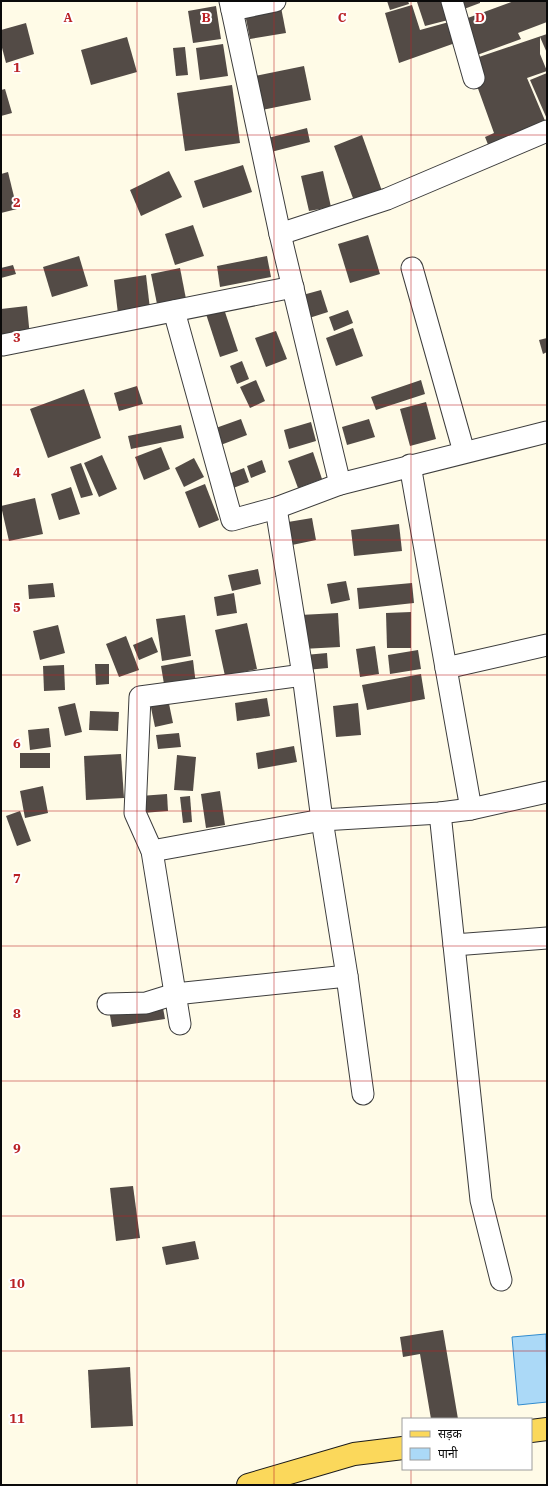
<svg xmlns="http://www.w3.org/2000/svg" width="548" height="1486" font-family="'IBM Plex Serif','Noto Sans Devanagari',serif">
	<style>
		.water { fill: #abd9f7; stroke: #318ccf }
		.building { fill: #534b46 }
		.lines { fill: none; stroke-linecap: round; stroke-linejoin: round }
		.minor-casing { stroke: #3d3d3d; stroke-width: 23 }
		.major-casing { stroke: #1b1b1b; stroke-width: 24 }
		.minor { stroke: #fff; stroke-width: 21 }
		.major { stroke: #fbd85b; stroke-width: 22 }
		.grid { fill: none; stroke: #ba2125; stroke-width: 1; stroke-opacity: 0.55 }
		.grid-label { font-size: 13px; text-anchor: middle; font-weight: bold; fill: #ba2125; stroke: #fff; stroke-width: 4; stroke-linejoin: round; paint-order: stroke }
	</style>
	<rect width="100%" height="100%" fill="#fffbe7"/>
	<!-- water -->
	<path class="water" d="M546,1334L547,1402L518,1405L512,1337Z"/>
	<!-- building -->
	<g class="building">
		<path d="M387,1H408L409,4L390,10Z"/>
		<path d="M420,1H447L452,19L425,26L417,2Z"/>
		<path d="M461,1H480V3L464,9Z"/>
		<path d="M514,1H547V22L518,33L521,39L477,55L465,19Z"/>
		<path d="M280,2L286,33L250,39L244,9Z"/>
		<path d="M412,5L420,30L449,22L458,42L399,63L385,13Z"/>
		<path d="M216,6L221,39L193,43L188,11Z"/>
		<path d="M26,23L34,54L6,63L1,44V30Z"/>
		<path d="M547,34V53L540,37V54L547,71L527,78L546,123L489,147L485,137L494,133L476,83L473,59Z"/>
		<path d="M127,37L137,72L91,85L81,50Z"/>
		<path d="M223,44L228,76L200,80L196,48Z"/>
		<path d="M185,47L188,75L176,76L173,48Z"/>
		<path d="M304,66L311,100L262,110L255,76Z"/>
		<path d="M547,73V119L530,80Z"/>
		<path d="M232,85L240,143L185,151L177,93Z"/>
		<path d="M5,89L12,113L1,116V90Z"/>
		<path d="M307,128L310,142L271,152L268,138Z"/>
		<path d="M362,135L382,191L354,201L334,146Z"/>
		<path d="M243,165L252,192L203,208L194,181Z"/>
		<path d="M169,171L182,197L141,216L130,190Z"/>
		<path d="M323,171L331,207L309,211L301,176Z"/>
		<path d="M8,172L17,209L1,213V174Z"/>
		<path d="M193,225L204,256L175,265L165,234Z"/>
		<path d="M368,235L380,274L350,283L338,244Z"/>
		<path d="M79,256L88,286L52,297L43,267Z"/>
		<path d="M267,256L271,277L220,287L217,266Z"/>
		<path d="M13,265L16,274L1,278V268Z"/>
		<path d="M180,268L186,299L157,304L151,274Z"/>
		<path d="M146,275L150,309L118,314L114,280Z"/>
		<path d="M321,290L328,312L306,319L299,296Z"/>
		<path d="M27,306L30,337L1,340V309Z"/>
		<path d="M224,309L238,351L220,357L206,314Z"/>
		<path d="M348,310L353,323L334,331L329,317Z"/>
		<path d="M353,328L363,356L336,366L326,338Z"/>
		<path d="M276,331L287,359L266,367L255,338Z"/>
		<path d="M547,338V352L543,354L539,340Z"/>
		<path d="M242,361L249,379L237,384L230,366Z"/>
		<path d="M256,380L265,401L250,408L240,387Z"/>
		<path d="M421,380L425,394L376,410L371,397Z"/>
		<path d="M137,386L143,404L119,411L114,393Z"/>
		<path d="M84,389L101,438L48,458L30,409Z"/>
		<path d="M426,402L436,439L410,446L400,409Z"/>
		<path d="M241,419L247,435L218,446L213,429Z"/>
		<path d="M369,419L375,437L347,445L342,427Z"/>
		<path d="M311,422L316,441L289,449L284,430Z"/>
		<path d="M181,425L184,438L131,449L128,436Z"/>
		<path d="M161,447L170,469L144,480L135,457Z"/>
		<path d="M313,452L322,479L298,488L288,461Z"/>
		<path d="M102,455L117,489L99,497L84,463Z"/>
		<path d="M194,458L204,477L184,487L175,468Z"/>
		<path d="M262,460L266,472L251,478L247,466Z"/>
		<path d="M81,463L93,495L81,498L70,467Z"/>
		<path d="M244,468L249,482L228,490L223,476Z"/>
		<path d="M205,484L219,520L199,528L185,492Z"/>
		<path d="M71,487L80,514L59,520L51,494Z"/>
		<path d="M35,498L43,534L9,541L1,506Z"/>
		<path d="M312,518L316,540L292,545L288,522Z"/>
		<path d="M399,524L402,551L354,556L351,530Z"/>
		<path d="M258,569L261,584L232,591L228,575Z"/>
		<path d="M346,581L350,600L331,604L327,584Z"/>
		<path d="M53,583L55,597L29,599L28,585Z"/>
		<path d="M412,583L414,603L359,609L357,588Z"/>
		<path d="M234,593L237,613L217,616L214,597Z"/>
		<path d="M411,612V648H387L386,613Z"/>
		<path d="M338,613L340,647L302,649L300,615Z"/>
		<path d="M185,615L191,656L162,661L156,619Z"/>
		<path d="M247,623L257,669L225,676L215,630Z"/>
		<path d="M58,625L65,653L40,660L33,631Z"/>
		<path d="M126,636L139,670L119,677L106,644Z"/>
		<path d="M152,637L158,652L139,660L133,645Z"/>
		<path d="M375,646L379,674L360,677L356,649Z"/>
		<path d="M418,650L421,669L390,674L388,655Z"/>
		<path d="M327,653L328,668L306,670L305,655Z"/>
		<path d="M193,660L196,685L165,690L161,666Z"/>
		<path d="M95,664H109V684L96,685Z"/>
		<path d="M64,665L65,690L44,691L43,666Z"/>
		<path d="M421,674L425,699L367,710L362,685Z"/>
		<path d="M267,698L270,716L237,721L235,703Z"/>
		<path d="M168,699L173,723L155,727L150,703Z"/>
		<path d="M75,703L82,732L65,736L58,707Z"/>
		<path d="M358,703L361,735L336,737L333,706Z"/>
		<path d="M90,711L119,712L118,731L89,730Z"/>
		<path d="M49,728L51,747L30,750L28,730Z"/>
		<path d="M179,733L181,747L158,749L156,735Z"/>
		<path d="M294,746L297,762L258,769L256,753Z"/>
		<rect x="20" y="753" width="30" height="15"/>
		<path d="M121,754L124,798L86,800L84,756Z"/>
		<path d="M177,755L196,757L193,791L174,790Z"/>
		<path d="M43,786L48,813L25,818L20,791Z"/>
		<path d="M220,791L225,825L206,828L201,794Z"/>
		<path d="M167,794L168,811L142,813L140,796Z"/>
		<path d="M190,796L192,822L183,823L180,797Z"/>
		<path d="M20,811L31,841L17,846L6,816Z"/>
		<path d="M162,1002L165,1019L112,1027L109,1010Z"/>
		<path d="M133,1186L140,1238L116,1241L110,1188Z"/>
		<path d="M195,1241L199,1259L166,1265L162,1247Z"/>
		<path d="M443,1330L458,1419H431L420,1354L403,1357L400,1337Z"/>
		<path d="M130,1367L133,1426L91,1428L88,1370Z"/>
	</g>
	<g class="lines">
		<defs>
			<g id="minor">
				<path d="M230,1L280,234L340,484"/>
				<path d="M452,1L474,78"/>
				<path d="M232,10L275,1"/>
				<path d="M280,234L387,199L547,131"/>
				<path d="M412,268L464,452"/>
				<path d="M174,311L232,520L276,508L340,484L547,432"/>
				<path d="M3,345L293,287"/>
				<path d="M410,465L471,809"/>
				<path d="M276,508L303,675L322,820L347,976L363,1094"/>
				<path d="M446,668L547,645"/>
				<path d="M440,813L481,1200L501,1280"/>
				<path d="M152,851L322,820L440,813L471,809L547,792"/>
				<path d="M454,945L547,938"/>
				<path d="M108,1004L146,1003L175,994L347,976"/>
				<path d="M180,1024L152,851L135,813L140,697L303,675"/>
			</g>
			<g id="major">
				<path d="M531,1431L547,1429"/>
				<path d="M248,1485L354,1454L403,1448"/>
			</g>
		</defs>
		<!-- minor casing -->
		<use href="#minor" class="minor-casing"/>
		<!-- major casing -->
		<use href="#major" class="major-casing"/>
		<!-- minor -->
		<use href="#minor" class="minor"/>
		<!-- major -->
		<use href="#major" class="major"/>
	</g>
	<!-- grid -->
	<path class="grid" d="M137,1V1485M274,1V1485M411,1V1419M1,135H547M1,270H547M1,405H547M1,540H547M1,675H547M1,811H547M1,946H547M1,1081H547M1,1216H547M1,1351H547M411,1469V1485"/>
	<g class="grid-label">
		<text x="68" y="22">A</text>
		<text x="206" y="22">B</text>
		<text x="342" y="22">C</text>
		<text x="480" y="22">D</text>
		<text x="17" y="72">1</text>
		<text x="17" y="207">2</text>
		<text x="17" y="342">3</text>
		<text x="17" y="477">4</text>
		<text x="17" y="612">5</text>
		<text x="17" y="748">6</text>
		<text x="17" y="883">7</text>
		<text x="17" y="1018">8</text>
		<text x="17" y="1153">9</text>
		<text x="17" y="1288">10</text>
		<text x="17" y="1423">11</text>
	</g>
	<!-- border -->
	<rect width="548" height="1486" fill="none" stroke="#0a0a0a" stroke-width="4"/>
	<!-- legend -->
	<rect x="402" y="1418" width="130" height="52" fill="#ffffff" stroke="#9d9d9d"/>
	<rect x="410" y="1431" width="20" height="6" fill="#fbd85b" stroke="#9d9d9d"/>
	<text x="438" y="1438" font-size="12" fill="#0a0a0a">सड़क</text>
	<rect x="410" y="1448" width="20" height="12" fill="#abd9f7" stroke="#9d9d9d"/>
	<text x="438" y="1458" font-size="12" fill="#0a0a0a">पानी</text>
</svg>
